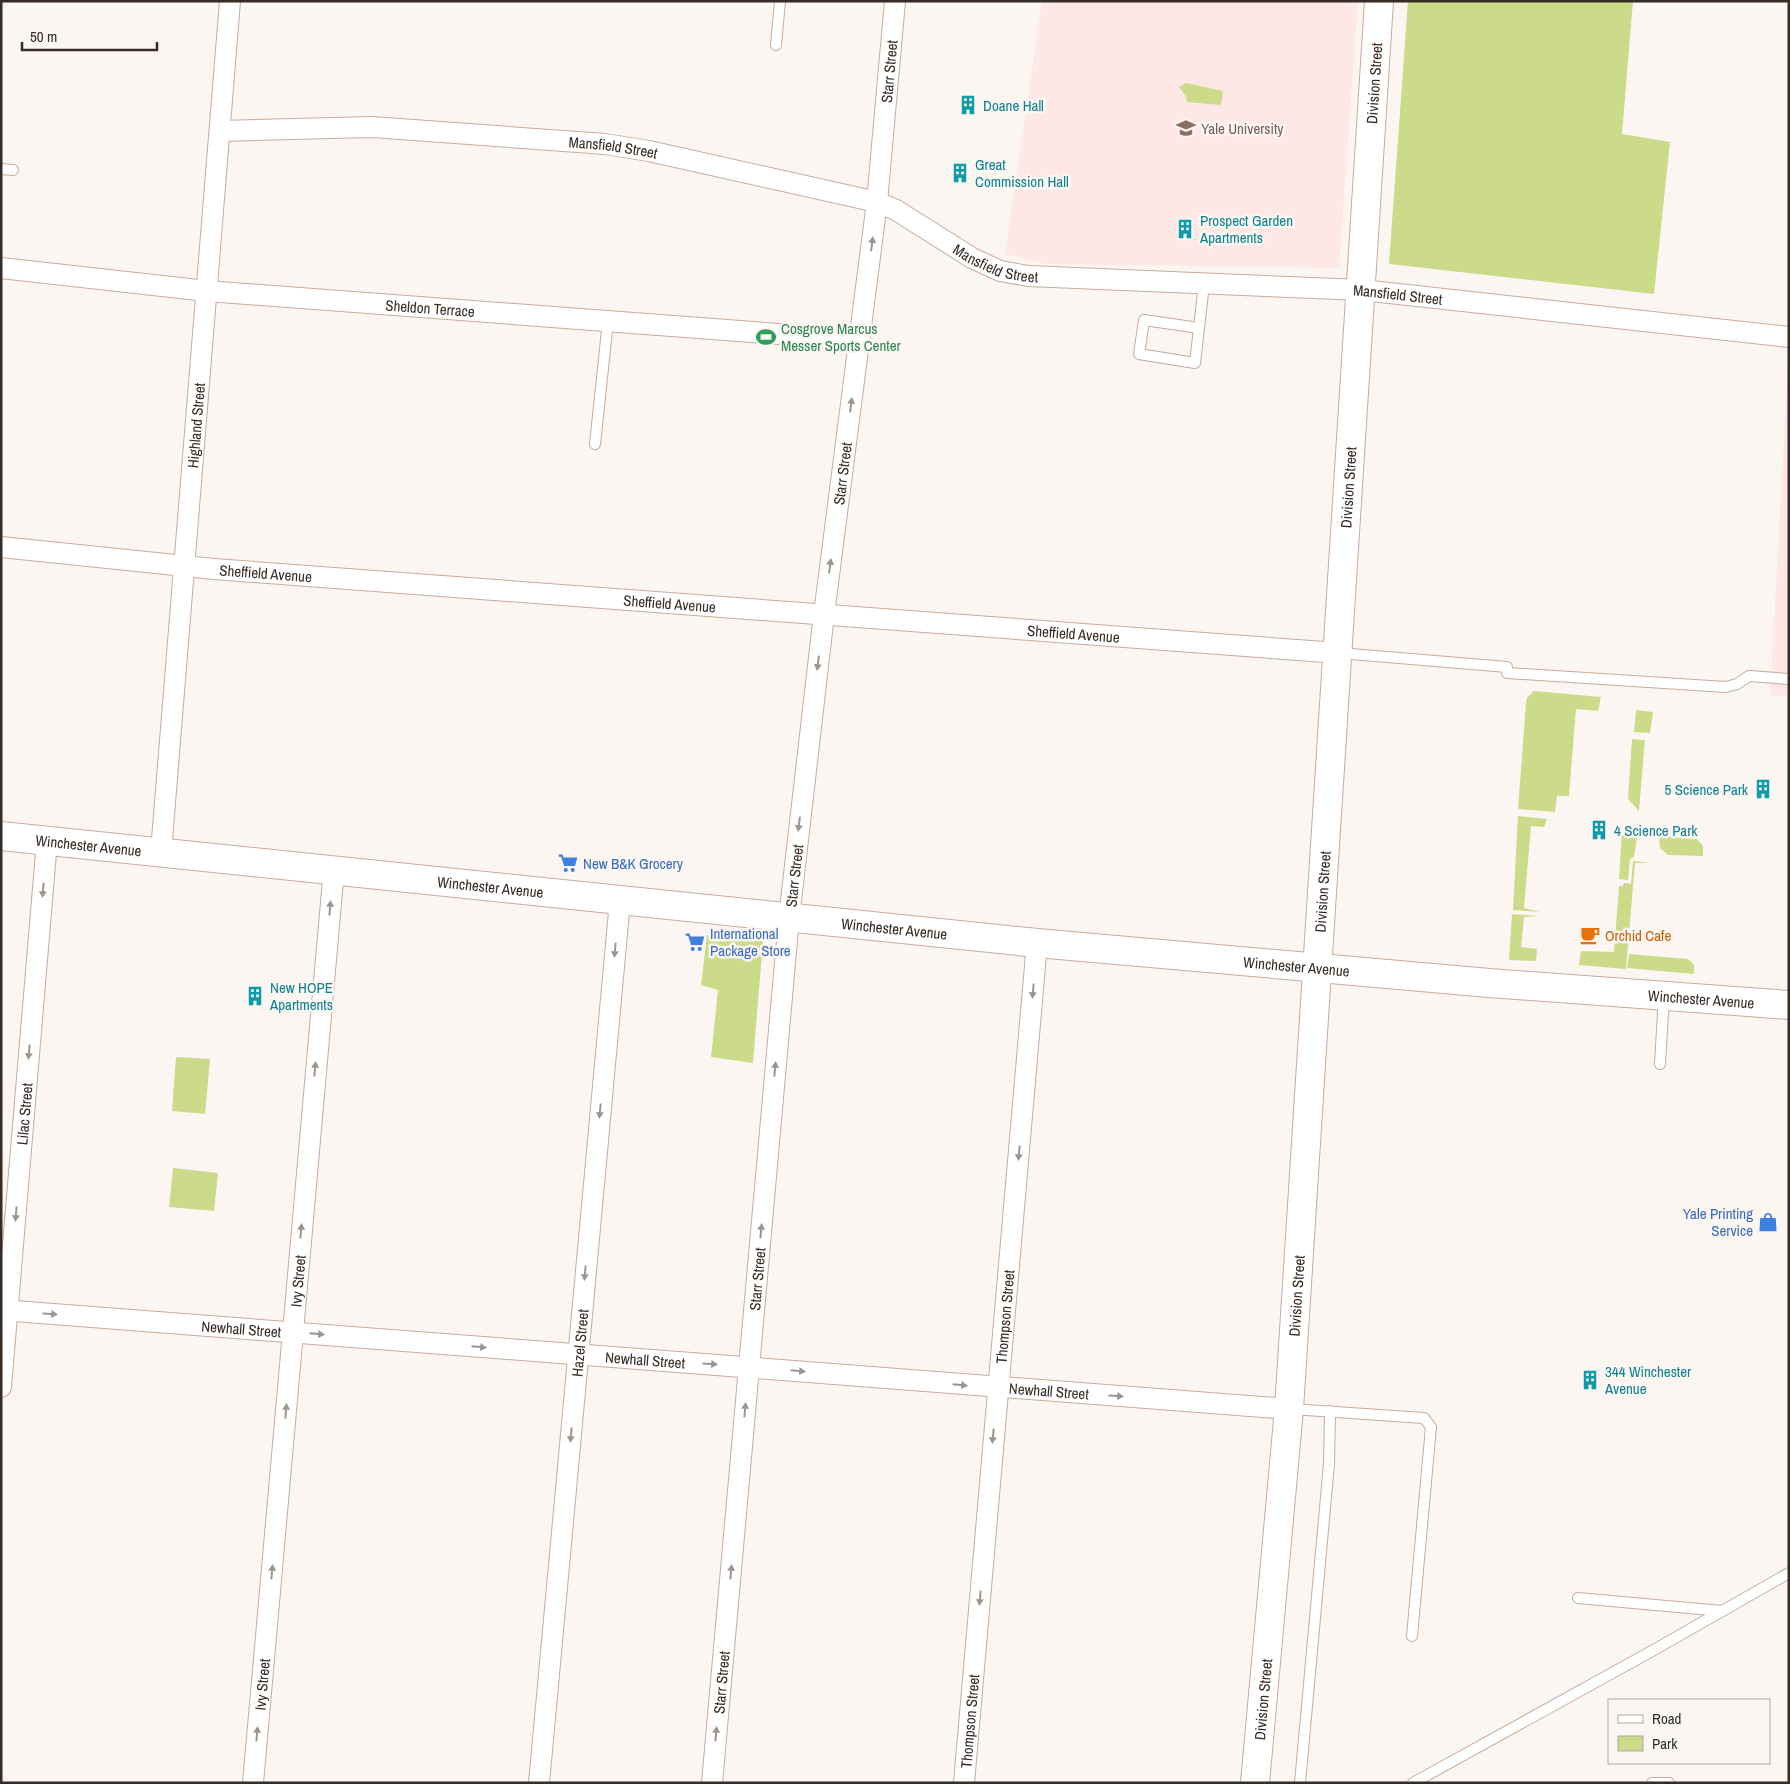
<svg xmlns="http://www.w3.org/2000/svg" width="1790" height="1784" font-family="'Archivo Narrow',sans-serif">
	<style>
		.education { fill: #fee8e5 }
		.green { fill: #cbdb8a }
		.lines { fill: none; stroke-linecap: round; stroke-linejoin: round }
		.lane-casing { stroke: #c8ab9a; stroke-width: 12 }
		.street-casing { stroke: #c8ab9a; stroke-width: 22 }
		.secondary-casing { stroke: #c8ab9a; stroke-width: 30 }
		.lane { stroke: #fff; stroke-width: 10 }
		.street { stroke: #fff; stroke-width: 20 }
		.secondary { stroke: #fff; stroke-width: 28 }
		.oneway { fill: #9b9592 }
		.labels { text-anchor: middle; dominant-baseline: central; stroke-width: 5; stroke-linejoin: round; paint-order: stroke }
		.street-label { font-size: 15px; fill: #372b25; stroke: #fcf6f3 }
		.culture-label { font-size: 15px; fill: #0d838f; stroke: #fcf6f3; text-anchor: start }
		.education-label { font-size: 15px; fill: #785e54; stroke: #fcf6f3; text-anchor: start }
		.leisure-label { font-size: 15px; fill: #27864d; stroke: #fcf6f3; text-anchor: start }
		.shop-label { font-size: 15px; fill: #366cbe; stroke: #fcf6f3; text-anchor: start }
		.food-label { font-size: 15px; fill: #c56008; stroke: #fcf6f3; text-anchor: start }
	</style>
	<rect width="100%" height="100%" fill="#fcf6f3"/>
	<!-- education -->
	<g class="education">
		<path d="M1042,1H1358L1339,268L1045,264L1005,254Z"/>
		<path d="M1788,364H1789V696L1770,695Z"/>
	</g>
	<!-- green -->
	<g class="green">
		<path d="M1408,1H1633L1622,134L1670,142L1654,294L1389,264Z"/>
		<path d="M1186,83L1223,91L1221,105L1187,102L1186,96L1179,87Z"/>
		<path d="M1534,691L1601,697L1598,711L1576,709L1569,796H1557L1555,812L1518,809L1526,703L1527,698Z"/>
		<path d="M1636,710L1653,712L1650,733L1634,732Z"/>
		<path d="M1632,739L1645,740L1639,811L1628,799Z"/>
		<path d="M1518,816L1547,819L1544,827L1531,826L1524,908L1540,912L1513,910Z"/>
		<path d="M1625,828L1633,835L1644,836L1637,838L1634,857L1630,859L1628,880L1619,879L1622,832L1625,833Z"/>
		<path d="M1659,836L1697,839L1703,846V856L1668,855L1660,848Z"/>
		<path d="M1633,861L1651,863H1635L1626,969L1579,965L1581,951L1614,952L1619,886H1623L1624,883L1631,884Z"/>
		<path d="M1512,914L1539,916L1524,917L1521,947L1537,949L1536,961L1509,960Z"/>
		<path d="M707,935L763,940L753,1063L711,1057L718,990L701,985Z"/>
		<path d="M1629,954L1688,959L1694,965V974L1627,968Z"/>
		<path d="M176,1057L210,1059L205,1114L172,1111Z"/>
		<path d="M173,1168L218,1173L214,1211L169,1207Z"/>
	</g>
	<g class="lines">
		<defs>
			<g id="lane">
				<path d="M776,45L780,1"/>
				<path d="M1,169L13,170"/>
				<path d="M1199,328L1144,320L1139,354L1195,363L1204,284"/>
				<path d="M595,444L608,321"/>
				<path d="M1339,653L1507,667"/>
				<path d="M1507,673L1726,687L1737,684L1749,676L1789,679"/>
				<path d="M1660,1064L1664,996"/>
				<path d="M1291,1409L1424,1418L1431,1427L1412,1636"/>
				<path d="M1578,1598L1722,1611"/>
				<path d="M1300,1783L1329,1464L1330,1411"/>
				<path d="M1413,1783L1652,1651L1789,1573"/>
				<path d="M1652,1783H1669"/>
			</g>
			<g id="street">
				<path id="s1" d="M220,131L372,127L605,144L649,151L877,202L896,210L972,258L1000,271L1028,276L1362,290L1789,337"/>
				<path id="s2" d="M1,268L207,291L859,340"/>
				<path id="s3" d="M1,547L214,569L1338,653"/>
				<path id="s4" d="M161,852L230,1"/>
				<path id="s5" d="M1,1310L1289,1409"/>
				<path id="s6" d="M1,1387L47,841"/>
				<path id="s7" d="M253,1783L334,869"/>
				<path id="s8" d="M539,1783L620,901"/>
				<path id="s9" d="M712,1783L789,918L824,614L877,202L895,1"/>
				<path id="s10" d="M964,1783L1037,943"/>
			</g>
			<g id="secondary">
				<path id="s11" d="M1,836L1037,943L1489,983L1789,1005"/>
				<path id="s12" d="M1255,1783L1289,1409L1379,1"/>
			</g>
		</defs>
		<!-- lane casing -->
		<use href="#lane" class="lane-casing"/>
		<!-- street casing -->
		<use href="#street" class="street-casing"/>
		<!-- secondary casing -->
		<use href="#secondary" class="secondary-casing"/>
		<!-- lane -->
		<use href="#lane" class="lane"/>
		<!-- street -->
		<use href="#street" class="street"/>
		<!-- secondary -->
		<use href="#secondary" class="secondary"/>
	</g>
	<!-- one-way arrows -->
	<defs><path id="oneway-solid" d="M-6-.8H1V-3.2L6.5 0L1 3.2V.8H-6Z" transform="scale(1.25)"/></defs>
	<g class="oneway">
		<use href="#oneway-solid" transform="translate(872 244) rotate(-83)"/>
		<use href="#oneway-solid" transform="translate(851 405) rotate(-83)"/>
		<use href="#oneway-solid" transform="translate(830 566) rotate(-83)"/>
		<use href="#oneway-solid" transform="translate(818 663) rotate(97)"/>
		<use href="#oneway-solid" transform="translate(799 824) rotate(97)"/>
		<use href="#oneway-solid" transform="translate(43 890) rotate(95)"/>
		<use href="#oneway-solid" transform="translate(330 908) rotate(-85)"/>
		<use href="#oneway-solid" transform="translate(615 950) rotate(95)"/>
		<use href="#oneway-solid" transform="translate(1033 991) rotate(95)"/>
		<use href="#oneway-solid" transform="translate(29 1052) rotate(95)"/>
		<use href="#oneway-solid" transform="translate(315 1069) rotate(-85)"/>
		<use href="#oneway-solid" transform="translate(775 1069) rotate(-85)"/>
		<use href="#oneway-solid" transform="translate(600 1111) rotate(95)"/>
		<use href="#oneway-solid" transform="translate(1019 1153) rotate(95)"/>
		<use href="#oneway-solid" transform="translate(16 1214) rotate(95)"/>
		<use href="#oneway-solid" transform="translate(301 1231) rotate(-85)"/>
		<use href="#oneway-solid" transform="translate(761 1231) rotate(-85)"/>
		<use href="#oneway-solid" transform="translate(585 1273) rotate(95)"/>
		<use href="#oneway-solid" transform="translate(50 1314) rotate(4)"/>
		<use href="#oneway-solid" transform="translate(317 1334) rotate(5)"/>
		<use href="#oneway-solid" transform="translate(479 1347) rotate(5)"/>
		<use href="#oneway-solid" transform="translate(710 1364) rotate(4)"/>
		<use href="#oneway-solid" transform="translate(798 1371) rotate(5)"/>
		<use href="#oneway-solid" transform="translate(960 1385) rotate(5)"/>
		<use href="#oneway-solid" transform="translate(1116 1396) rotate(4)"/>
		<use href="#oneway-solid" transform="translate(745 1410) rotate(-85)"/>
		<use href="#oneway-solid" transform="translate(286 1411) rotate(-85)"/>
		<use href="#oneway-solid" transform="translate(571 1435) rotate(95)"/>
		<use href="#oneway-solid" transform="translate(993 1436) rotate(95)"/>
		<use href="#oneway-solid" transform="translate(272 1572) rotate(-85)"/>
		<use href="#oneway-solid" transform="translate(731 1572) rotate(-85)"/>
		<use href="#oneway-solid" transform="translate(980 1598) rotate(95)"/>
		<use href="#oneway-solid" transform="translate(257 1734) rotate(-85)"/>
		<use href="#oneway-solid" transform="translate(716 1734) rotate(-85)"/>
	</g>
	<!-- icons -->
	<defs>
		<symbol id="building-bare" viewBox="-9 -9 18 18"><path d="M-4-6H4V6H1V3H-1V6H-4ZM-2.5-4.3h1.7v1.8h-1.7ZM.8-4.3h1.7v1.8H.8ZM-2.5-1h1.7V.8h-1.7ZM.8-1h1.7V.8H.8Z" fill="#0f9aa8" stroke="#fcf6f3" stroke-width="2.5" paint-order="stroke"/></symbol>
		<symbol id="university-bare" viewBox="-9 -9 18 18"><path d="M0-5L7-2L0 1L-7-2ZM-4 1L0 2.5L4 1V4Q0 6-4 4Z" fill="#8d6e63" stroke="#fcf6f3" stroke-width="2.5" paint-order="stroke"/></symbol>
		<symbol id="stadium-bare" viewBox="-9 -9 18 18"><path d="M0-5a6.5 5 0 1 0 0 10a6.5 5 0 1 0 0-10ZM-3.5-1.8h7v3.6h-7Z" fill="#2e9e5b" stroke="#fcf6f3" stroke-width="2.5" paint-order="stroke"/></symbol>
		<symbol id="supermarket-bare" viewBox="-9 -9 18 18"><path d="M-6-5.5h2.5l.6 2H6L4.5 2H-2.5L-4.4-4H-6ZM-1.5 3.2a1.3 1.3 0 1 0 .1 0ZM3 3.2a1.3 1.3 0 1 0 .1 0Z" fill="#3f7fe0" stroke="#fcf6f3" stroke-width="2.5" paint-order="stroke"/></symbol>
		<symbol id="cafe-bare" viewBox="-9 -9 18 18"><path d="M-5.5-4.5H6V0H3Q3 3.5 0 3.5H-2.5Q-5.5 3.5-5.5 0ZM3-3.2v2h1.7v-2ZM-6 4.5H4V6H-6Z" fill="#e8710a" stroke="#fcf6f3" stroke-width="2.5" paint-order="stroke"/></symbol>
		<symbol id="shop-bare" viewBox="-9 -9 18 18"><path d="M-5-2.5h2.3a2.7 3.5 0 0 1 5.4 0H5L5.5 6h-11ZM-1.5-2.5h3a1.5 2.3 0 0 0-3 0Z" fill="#3f7fe0" stroke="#fcf6f3" stroke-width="2.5" paint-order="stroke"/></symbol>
	</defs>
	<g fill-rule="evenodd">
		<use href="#building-bare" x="954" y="91" width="28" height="28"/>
		<use href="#university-bare" x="1172" y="114" width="28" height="28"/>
		<use href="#building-bare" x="946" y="159" width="28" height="28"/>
		<use href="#building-bare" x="1171" y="215" width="28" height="28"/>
		<use href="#stadium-bare" x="752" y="323" width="28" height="28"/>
		<use href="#building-bare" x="1749" y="775" width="28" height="28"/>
		<use href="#building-bare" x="1585" y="816" width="28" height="28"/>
		<use href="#supermarket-bare" x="554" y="849" width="28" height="28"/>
		<use href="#cafe-bare" x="1576" y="921" width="28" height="28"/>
		<use href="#supermarket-bare" x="681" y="928" width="28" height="28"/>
		<use href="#building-bare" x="241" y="982" width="28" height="28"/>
		<use href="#shop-bare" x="1754" y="1208" width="28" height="28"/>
		<use href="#building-bare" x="1576" y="1366" width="28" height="28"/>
	</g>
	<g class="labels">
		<!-- street labels -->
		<g class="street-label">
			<text stroke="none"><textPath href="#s9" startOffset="1721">Starr Street</textPath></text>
			<text stroke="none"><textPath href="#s12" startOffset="1704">Division Street</textPath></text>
			<text stroke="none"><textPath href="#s1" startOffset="394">Mansfield Street</textPath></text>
			<text stroke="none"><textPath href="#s1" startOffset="799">Mansfield Street</textPath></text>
			<text stroke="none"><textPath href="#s1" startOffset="1204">Mansfield Street</textPath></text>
			<text stroke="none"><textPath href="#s2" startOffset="431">Sheldon Terrace</textPath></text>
			<text stroke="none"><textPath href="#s4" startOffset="428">Highland Street</textPath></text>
			<text stroke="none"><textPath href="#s9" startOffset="1316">Starr Street</textPath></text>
			<text stroke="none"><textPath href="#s12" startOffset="1299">Division Street</textPath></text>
			<text stroke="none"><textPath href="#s3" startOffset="266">Sheffield Avenue</textPath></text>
			<text stroke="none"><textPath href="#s3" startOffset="671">Sheffield Avenue</textPath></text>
			<text stroke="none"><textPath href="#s3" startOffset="1076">Sheffield Avenue</textPath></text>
			<text stroke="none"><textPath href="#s11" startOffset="88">Winchester Avenue</textPath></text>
			<text stroke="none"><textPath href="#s9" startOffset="911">Starr Street</textPath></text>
			<text stroke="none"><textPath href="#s11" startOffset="492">Winchester Avenue</textPath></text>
			<text stroke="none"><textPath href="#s12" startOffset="894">Division Street</textPath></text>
			<text stroke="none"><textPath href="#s11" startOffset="898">Winchester Avenue</textPath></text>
			<text stroke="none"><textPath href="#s11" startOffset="1302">Winchester Avenue</textPath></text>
			<text stroke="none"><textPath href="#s11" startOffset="1708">Winchester Avenue</textPath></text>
			<text stroke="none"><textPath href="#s6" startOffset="274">Lilac Street</textPath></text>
			<text stroke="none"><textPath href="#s9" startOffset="506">Starr Street</textPath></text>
			<text stroke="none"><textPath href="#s7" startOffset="504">Ivy Street</textPath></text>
			<text stroke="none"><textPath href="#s12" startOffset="489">Division Street</textPath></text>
			<text stroke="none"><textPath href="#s10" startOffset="468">Thompson Street</textPath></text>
			<text stroke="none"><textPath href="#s5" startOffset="241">Newhall Street</textPath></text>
			<text stroke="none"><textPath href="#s8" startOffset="442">Hazel Street</textPath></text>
			<text stroke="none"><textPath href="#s5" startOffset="646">Newhall Street</textPath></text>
			<text stroke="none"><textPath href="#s5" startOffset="1051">Newhall Street</textPath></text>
			<text stroke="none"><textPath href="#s9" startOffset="101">Starr Street</textPath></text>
			<text stroke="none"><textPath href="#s7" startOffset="99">Ivy Street</textPath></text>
			<text stroke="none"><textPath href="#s12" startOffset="84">Division Street</textPath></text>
			<text stroke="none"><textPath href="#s10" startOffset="62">Thompson Street</textPath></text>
		</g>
		<!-- culture labels -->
		<g class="culture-label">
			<text x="983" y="105">Doane Hall</text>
			<text x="975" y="164">Great<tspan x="975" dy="17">Commission Hall</tspan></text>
			<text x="1200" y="220">Prospect Garden<tspan x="1200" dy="17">Apartments</tspan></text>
			<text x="1748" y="789" text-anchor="end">5 Science Park</text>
			<text x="1614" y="830">4 Science Park</text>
			<text x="270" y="987">New HOPE<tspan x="270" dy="17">Apartments</tspan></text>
			<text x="1605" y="1371">344 Winchester<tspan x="1605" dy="17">Avenue</tspan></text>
		</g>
		<!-- education labels -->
		<g class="education-label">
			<text x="1201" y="128">Yale University</text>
		</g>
		<!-- leisure labels -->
		<g class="leisure-label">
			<text x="781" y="328">Cosgrove Marcus<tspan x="781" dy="17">Messer Sports Center</tspan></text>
		</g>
		<!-- shop labels -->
		<g class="shop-label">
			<text x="583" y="863">New B&amp;K Grocery</text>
			<text x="710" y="933">International<tspan x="710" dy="17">Package Store</tspan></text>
			<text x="1753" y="1213" text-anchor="end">Yale Printing<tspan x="1753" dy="17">Service</tspan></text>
		</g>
		<!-- food labels -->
		<g class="food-label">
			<text x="1605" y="935">Orchid Cafe</text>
		</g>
	</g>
	<!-- border -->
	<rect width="1790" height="1784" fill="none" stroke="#372b25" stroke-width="5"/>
	<!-- legend -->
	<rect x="1608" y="1699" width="162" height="65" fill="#fcf6f3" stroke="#ada5a1"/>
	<rect x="1618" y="1715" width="25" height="8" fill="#ffffff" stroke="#ada5a1"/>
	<text x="1652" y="1724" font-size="15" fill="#372b25">Road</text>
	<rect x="1618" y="1736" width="25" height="15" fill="#cbdb8a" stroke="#ada5a1"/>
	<text x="1652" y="1749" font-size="15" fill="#372b25">Park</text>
	<!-- scale -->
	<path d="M22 42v8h135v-8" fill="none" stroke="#372b25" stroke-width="2.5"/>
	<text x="30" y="42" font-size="15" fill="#372b25" stroke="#fcf6f3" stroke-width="4" paint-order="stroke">50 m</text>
</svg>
